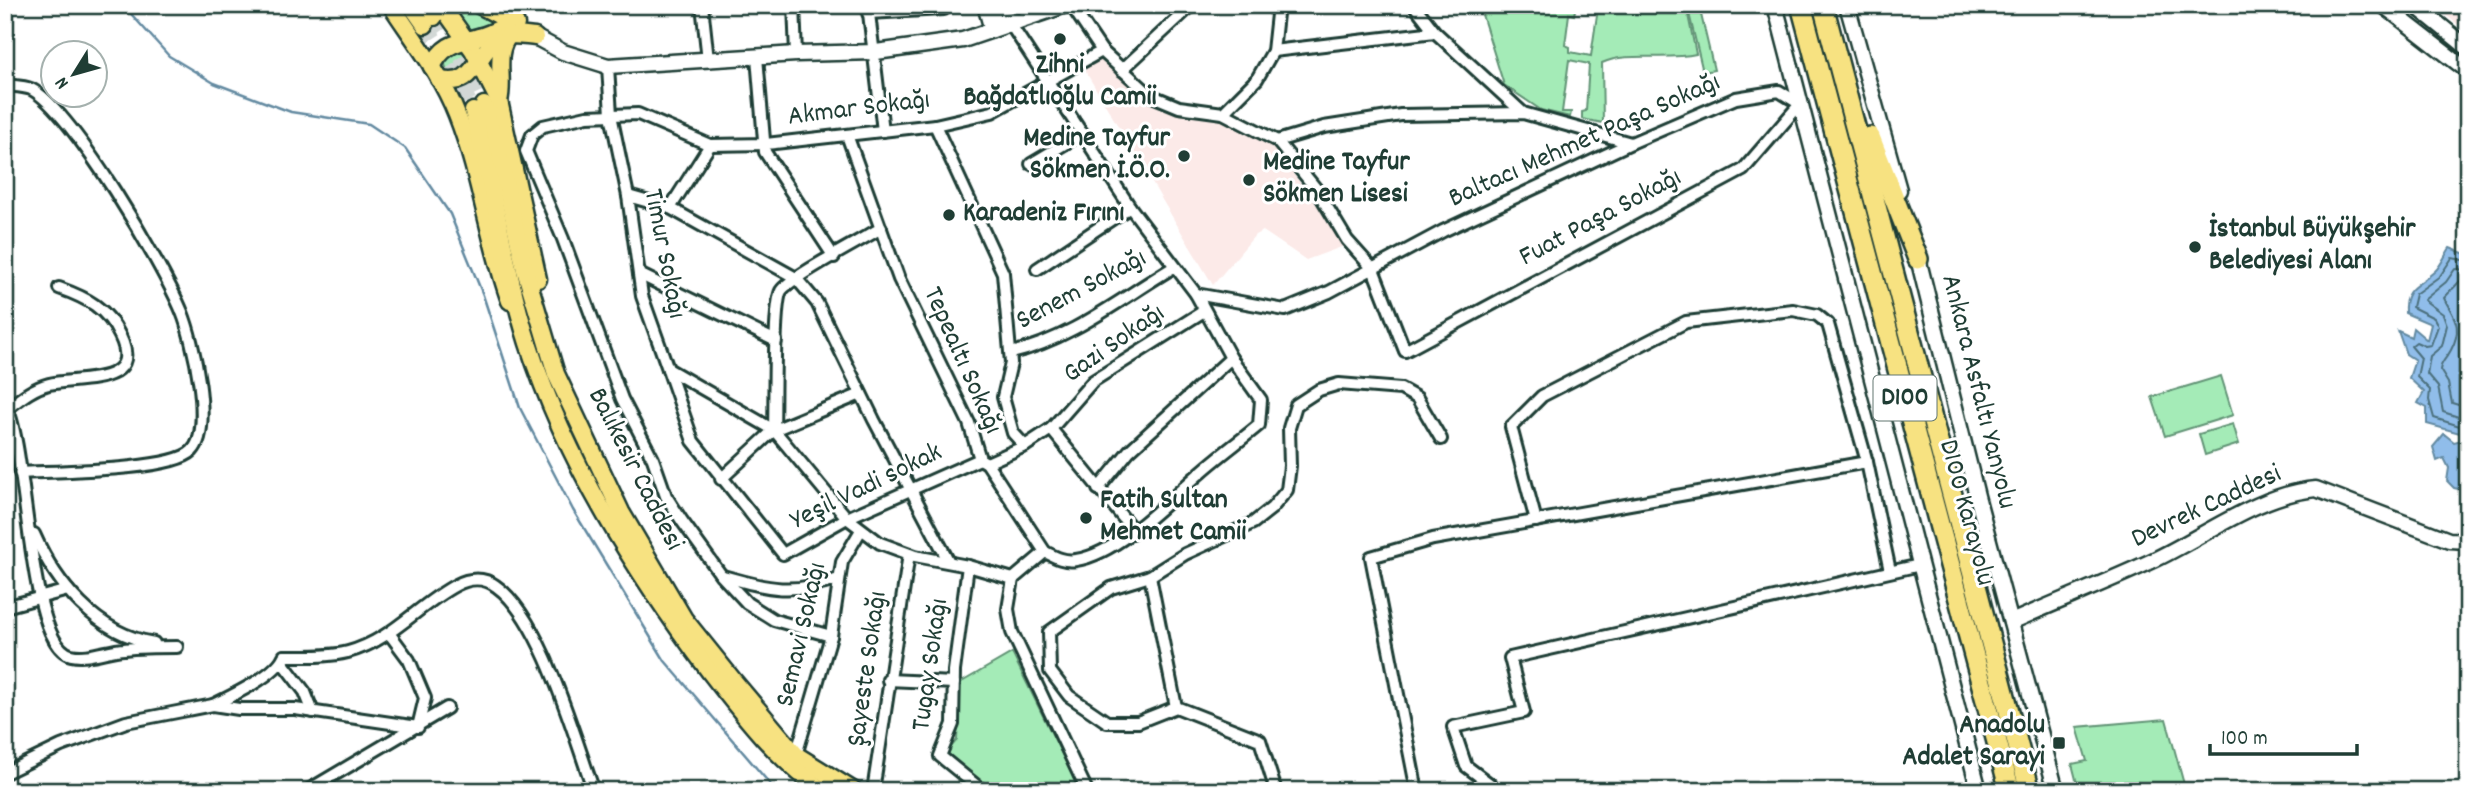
<svg xmlns="http://www.w3.org/2000/svg" width="2473" height="796" font-family="Dekko,sans-serif">
	<style>
		.built { fill: #fceae8 }
		.green { fill: #a4ebb7; stroke: #629476; stroke-width: 2 }
		.water { fill: #90bdea; stroke: #638aa1; stroke-width: 2 }
		.lines { fill: none; stroke-linecap: round; stroke-linejoin: round }
		.shore { stroke: #4c707d; stroke-width: 2 }
		.stream { stroke: #638aa1; stroke-width: 2.5 }
		.primary-tunnel { stroke: #d2d8d6; stroke-width: 16; stroke-dasharray: 16 8; stroke-linecap: butt }
		.street-casing { stroke: #1f3d34; stroke-width: 16 }
		.secondary-casing { stroke: #1f3d34; stroke-width: 19 }
		.primary-casing { stroke: #1f3d34; stroke-width: 21 }
		.highway-casing { stroke: #1f3d34; stroke-width: 24 }
		.street { stroke: #fff; stroke-width: 10 }
		.secondary { stroke: #fff; stroke-width: 14 }
		.primary { stroke: #f7e281; stroke-width: 16 }
		.highway { stroke: #f7e281; stroke-width: 19 }
		.poi-dot { fill: #1f3d34; stroke: #fff; stroke-width: 2.5 }
		.labels { text-anchor: middle; dominant-baseline: central; stroke-width: 6; stroke-linejoin: round; paint-order: stroke }
		.shield { fill: #fff; stroke: #627771; stroke-width: 2 }
		.shield-label { font-size: 26px; font-weight: bold; fill: #1f3d34 }
		.poi-label { font-size: 28px; font-weight: bold; fill: #1f3d34; stroke: #fff; text-anchor: start }
		.street-label { font-size: 28px; fill: #1f3d34; stroke: #fff }
	</style>
	<rect width="100%" height="100%" fill="#fff"/>
	<filter id="ink" filterUnits="userSpaceOnUse"><feTurbulence type="fractalNoise" baseFrequency=".0143" numOctaves="2"/><feDisplacementMap in="SourceGraphic" scale="14" xChannelSelector="R" yChannelSelector="G"/><feConvolveMatrix kernelMatrix="1 2 1 2 8 2 1 2 1" color-interpolation-filters="sRGB"/></filter>
	<g filter="url(#ink)">
		<!-- built -->
		<g class="built">
			<path d="M2432,5H2468V32Z"/>
			<path d="M1097,61H1104L1161,109L1233,123L1273,147L1347,245L1306,260L1263,231L1255,235L1213,285L1084,69Z"/>
		</g>
		<!-- green -->
		<g class="green">
			<path d="M450,5H472L497,20L475,32L463,26Z"/>
			<path d="M1479,5H1576L1574,15L1569,14L1565,45L1570,47V52L1591,56L1597,15L1593,5H1686L1696,54C1665,61 1628,51 1602,63L1603,123L1582,119V112L1586,111L1589,64L1569,60L1562,112H1571L1570,117L1541,110L1504,85Z"/>
			<path d="M1699,6L1714,70L1703,72L1688,9Z"/>
			<circle cx="457" cy="63" r="12"/>
			<path d="M2221,376L2233,415L2165,436L2152,397Z"/>
			<path d="M2233,424L2239,444L2205,455L2199,434Z"/>
			<path d="M1012,653L1080,791H996L943,756L957,740L960,683Z"/>
			<path d="M2166,719L2185,788L2079,791L2072,764L2087,761L2077,727Z"/>
		</g>
		<!-- water -->
		<path class="water" d="M2450,248L2468,255V491L2454,488L2447,481L2449,468L2444,458L2437,461L2433,447L2444,434L2454,442L2462,440L2460,433L2427,424V408L2418,403L2424,392L2409,378L2415,360L2406,354L2398,331L2411,337L2413,328L2427,340L2431,324L2405,313C2403,287 2419,286 2435,271C2441,266 2445,255 2450,248Z"/>
		<g class="lines">
			<!-- shore -->
			<g class="shore">
				<path d="M2468,261L2452,258L2440,276L2415,294L2412,307L2434,318L2438,326L2431,345L2425,346L2416,342L2411,346L2421,358L2417,377L2430,390L2429,400L2434,418L2463,427L2468,436"/>
				<path d="M2468,270L2455,269L2446,282L2424,300L2443,314L2447,325L2442,346L2430,356L2427,374L2438,387L2443,412L2468,420"/>
				<path d="M2468,280L2460,281L2444,298C2453,317 2464,325 2451,350C2447,358 2441,361 2440,370L2448,383L2452,403L2468,408"/>
			</g>
			<!-- stream -->
			<path class="stream" d="M123,5L169,56L214,83L291,112L369,124L405,148L450,214L483,295L520,408L573,510L665,661L776,791"/>
			<!-- primary-tunnel -->
			<g class="primary-tunnel">
				<path d="M434,17L464,61L484,105"/>
				<path d="M425,25L452,67L473,111"/>
			</g>
			<defs>
				<g id="street">
					<path d="M702,5L708,60"/>
					<path d="M794,5L796,54"/>
					<path d="M868,5L883,131"/>
					<path d="M1071,5L1102,51L1150,95L1179,107L1223,113L1277,141L1317,190L1347,240L1373,269L1405,351L1743,170L1800,104L1779,91L1736,98L1631,143L1443,231L1329,292L1285,310L1196,294"/>
					<path d="M1414,5L1435,32L1523,113"/>
					<path d="M868,13L944,9"/>
					<path d="M1011,25L1130,207L1196,294L1231,358L1261,400L1259,425C1240,441 1219,456 1200,473C1169,500 1118,554 1076,560C1064,562 1055,557 1045,552"/>
					<path d="M1273,51L1435,32"/>
					<path d="M757,57L765,152L834,257"/>
					<path d="M608,66L611,115L628,196L642,296L668,369L774,430"/>
					<path d="M1122,70L1192,5"/>
					<path d="M5,85C13,86 24,86 31,89C72,110 163,266 182,312C193,339 214,429 192,451C172,471 54,471 20,473"/>
					<path d="M1223,113L1257,79L1273,51L1278,5"/>
					<path d="M935,125L1003,273L1011,363L1003,397L1013,433L1025,446"/>
					<path d="M847,135L899,279L969,423L980,459L987,463L1045,552L1013,579"/>
					<path d="M1277,141L1324,127L1401,115L1523,113L1631,143"/>
					<path d="M1031,164L1083,133"/>
					<path d="M628,196L670,208L796,278L817,303L874,420L949,562"/>
					<path d="M670,208L710,145"/>
					<path d="M881,228C862,240 790,277 781,291C773,306 775,407 774,430L847,518L880,543L915,556L968,566L1013,579"/>
					<path d="M1037,269L1130,207"/>
					<path d="M639,274L776,341"/>
					<path d="M1011,353C1070,340 1123,297 1174,267"/>
					<path d="M668,369L693,441L783,554L847,518L980,459"/>
					<path d="M5,404C29,447 26,644 71,655C88,659 107,650 124,649C141,647 159,647 177,647"/>
					<path d="M8,408C21,398 33,388 49,384C76,377 145,387 120,336C107,308 87,298 59,288"/>
					<path d="M1051,429L1133,530"/>
					<path d="M987,463L1025,446L1051,429L1093,381L1204,311"/>
					<path d="M721,479L774,430L861,394"/>
					<path d="M1098,489L1129,451L1231,358"/>
					<path d="M1536,521L1511,427L1542,396L1686,322L1793,310L1817,315L1828,324L1867,462"/>
					<path d="M34,534C56,584 97,634 154,643"/>
					<path d="M968,566L954,671L953,724L940,756L983,791"/>
					<path d="M723,576C770,589 790,595 839,579"/>
					<path d="M1150,576L1176,707"/>
					<path d="M1013,579L1008,609L1012,632L1087,791"/>
					<path d="M5,607L68,590"/>
					<path d="M831,636L774,620L747,603L721,575L682,521L666,496L653,459L622,399L563,239L526,151L532,135L543,126L587,116L638,114L710,145L766,144L935,125L992,112L1102,51"/>
					<path d="M282,662L305,692L313,712"/>
					<path d="M888,680L954,683"/>
					<path d="M213,705C232,696 276,675 284,656C305,656 328,657 348,652C391,641 418,605 456,585C469,578 484,577 496,586C542,618 574,737 594,791"/>
					<path d="M796,755L831,636L842,562L861,530"/>
					<path d="M5,773L61,746L126,722L213,705L239,709H295L418,727L425,698L409,660L389,633"/>
					<path d="M307,791L447,708"/>
					<path d="M873,791L909,554"/>
					<path d="M1276,791L1260,740L1176,707L1138,722H1107L1069,696L1050,671L1049,632L1111,588L1150,576L1185,554L1253,523L1272,508L1287,490L1290,466L1289,428L1296,405L1319,390L1339,384L1401,389L1417,398L1441,439"/>
					<path d="M1417,791L1371,557L1433,539L1867,462L1890,571"/>
					<path d="M1499,791L1466,766L1453,727L1524,712L1510,658L1920,565"/>
				</g>
				<g id="secondary">
					<path d="M985,5L992,30"/>
					<path d="M997,5L1000,17L1018,21"/>
					<path d="M1775,5L1979,791"/>
					<path d="M1847,5L1899,190"/>
					<path d="M2383,5L2468,71"/>
					<path d="M2415,5L2468,48"/>
					<path d="M535,37L563,52L608,66L796,54L876,52L963,40L1066,5"/>
					<path d="M1916,250L1977,496L2056,791"/>
					<path d="M2011,622C2058,601 2107,582 2154,560C2205,536 2259,494 2316,489L2449,540L2468,541"/>
				</g>
				<g id="primary">
					<path d="M391,5C415,41 442,76 457,115C481,176 488,240 510,301"/>
					<path d="M411,5L425,25"/>
					<path d="M426,5L434,17"/>
					<path d="M441,5L473,50L499,101L538,279"/>
					<path d="M479,5L515,24"/>
					<path d="M432,67C444,41 461,43 485,35C497,31 503,25 516,24"/>
					<path d="M439,79C476,91 476,49 502,37C512,33 524,36 535,37"/>
					<path d="M499,101C505,79 493,55 509,35"/>
					<path d="M484,105L502,167L525,270L556,374L621,512L684,619L733,680L796,755L854,791"/>
					<path d="M473,111C494,187 504,268 528,343C566,462 636,573 710,672C744,716 777,759 823,791"/>
				</g>
				<g id="highway">
					<path d="M1801,5L2010,791"/>
					<path d="M1823,5L2030,791"/>
					<path d="M1870,137L1918,259"/>
				</g>
			</defs>
			<!-- street casing -->
			<use href="#street" class="street-casing"/>
			<!-- secondary casing -->
			<use href="#secondary" class="secondary-casing"/>
			<!-- primary casing -->
			<use href="#primary" class="primary-casing"/>
			<!-- highway casing -->
			<use href="#highway" class="highway-casing"/>
			<!-- street -->
			<use href="#street" class="street"/>
			<!-- secondary -->
			<use href="#secondary" class="secondary"/>
			<!-- primary -->
			<use href="#primary" class="primary"/>
			<!-- highway -->
			<use href="#highway" class="highway"/>
		</g>
	</g>
	<!-- markers -->
	<g class="poi-dot">
		<circle cx="1060" cy="39" r="7"/>
		<circle cx="1184" cy="156" r="7"/>
		<circle cx="1249" cy="180" r="7"/>
		<circle cx="949" cy="215" r="7"/>
		<circle cx="2195" cy="247" r="7"/>
		<circle cx="1086" cy="518" r="7"/>
		<rect x="2052" y="736" width="14" height="14" rx="3.5"/>
	</g>
	<g class="labels">
		<!-- shield labels -->
		<rect class="shield" x="1873.5" y="375.5" width="63" height="45" rx="5"/>
		<g class="shield-label">
			<text x="1905" y="398">D100</text>
		</g>
		<!-- poi labels -->
		<g class="poi-label">
			<text x="1060" y="67" text-anchor="middle">Zihni<tspan x="1060" dy="32">Bağdatlıoğlu Camii</tspan></text>
			<text x="1170" y="140" text-anchor="end">Medine Tayfur<tspan x="1170" dy="32">Sökmen İ.Ö.O.</tspan></text>
			<text x="1263" y="164">Medine Tayfur<tspan x="1263" dy="32">Sökmen Lisesi</tspan></text>
			<text x="963" y="215">Karadeniz Fırını</text>
			<text x="2209" y="231">İstanbul Büyükşehir<tspan x="2209" dy="32">Belediyesi Alanı</tspan></text>
			<text x="1100" y="502">Fatih Sultan<tspan x="1100" dy="32">Mehmet Camii</tspan></text>
			<text x="2045" y="727" text-anchor="end">Anadolu<tspan x="2045" dy="32">Adalet Sarayi</tspan></text>
		</g>
		<!-- street labels -->
		<g class="street-label">
			<text transform="translate(859 110) rotate(-7)">Akmar Sokağı</text>
			<text transform="translate(1585 142) rotate(-24)">Baltacı Mehmet Paşa Sokağı</text>
			<text transform="translate(1601 219) rotate(-28)">Fuat Paşa Sokağı</text>
			<text transform="translate(663 254) rotate(79)">Timur Sokağı</text>
			<text transform="translate(1082 291) rotate(-28)">Senem Sokağı</text>
			<text transform="translate(1115 345) rotate(-35)">Gazi Sokağı</text>
			<text transform="translate(961 361) rotate(66)">Tepealtı Sokağı</text>
			<text transform="translate(1977 392) rotate(76)">Ankara Asfaltı Yanyolu</text>
			<text transform="translate(634 470) rotate(63)">Balıkesir Caddesi</text>
			<text transform="translate(867 488) rotate(-26)">Yeşil Vadi sokak</text>
			<text transform="translate(2207 508) rotate(-25)">Devrek Caddesi</text>
			<text transform="translate(1965 513) rotate(75)">D100 Karayolu</text>
			<text transform="translate(803 635) rotate(-77)">Semavi Sokağı</text>
			<text transform="translate(932 665) rotate(-82)">Tugay Sokağı</text>
			<text transform="translate(869 669) rotate(-82)">Şayeste Sokağı</text>
		</g>
	</g>
	<!-- margin -->
	<rect width="2473" height="796" fill="none" stroke="#fff" stroke-width="28"/>
	<rect x="14" y="14" width="2445" height="768" fill="none" stroke="#1f3d34" stroke-width="2.5" filter="url(#ink)"/>
	<!-- north arrow -->
	<g transform="translate(74 74) rotate(233)"><circle r="33" fill="#ffffff" stroke="#a5b1ae" stroke-width="2"/>
	<path d="M0-5L12 26L0 18L-12 26Z" fill="#1f3d34"/>
	<text y="-10" font-size="19" font-weight="bold" text-anchor="middle" fill="#1f3d34">N</text>
	</g>
	<!-- scale -->
	<path d="M2210 744v10h147v-10" fill="none" stroke="#1f3d34" stroke-width="3.5"/>
	<text x="2221" y="744" font-size="21" fill="#1f3d34" stroke="#ffffff" stroke-width="5" paint-order="stroke">100 m</text>
</svg>
